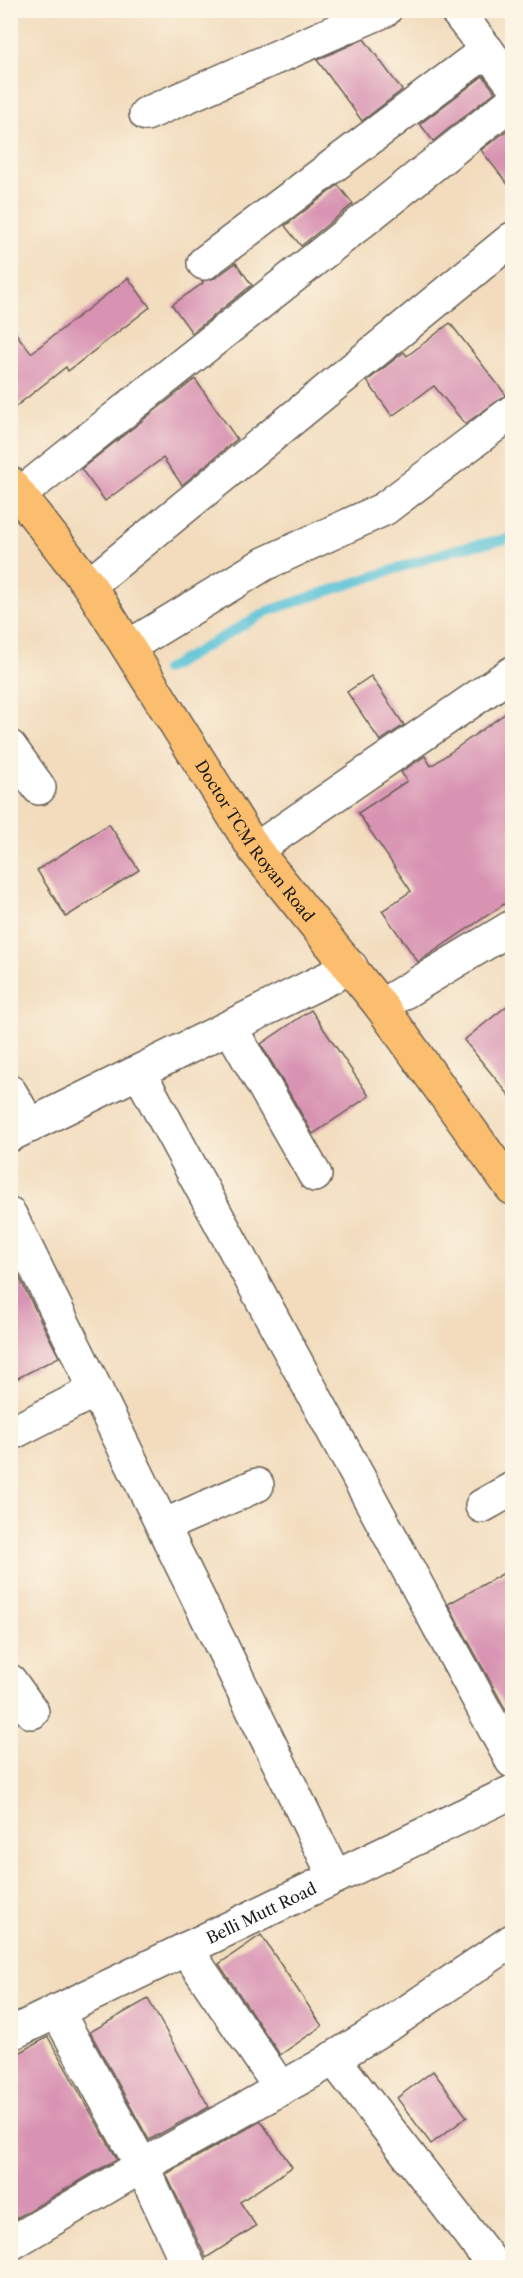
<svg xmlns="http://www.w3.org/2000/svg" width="523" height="2278" font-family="'Libre Caslon Text',serif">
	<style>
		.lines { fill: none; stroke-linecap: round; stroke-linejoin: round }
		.stream { stroke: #5ac2d7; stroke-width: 10 }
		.building { fill: #d893b2 }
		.minor-casing { stroke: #675f54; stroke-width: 36 }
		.major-casing { stroke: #675f54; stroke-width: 36 }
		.minor { stroke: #fff; stroke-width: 33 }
		.major { stroke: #fbbe6e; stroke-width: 33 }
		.labels { text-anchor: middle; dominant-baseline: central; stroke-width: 5; stroke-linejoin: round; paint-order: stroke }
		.street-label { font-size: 16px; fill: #1c1c1c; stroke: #fcf5e5 }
	</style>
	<rect width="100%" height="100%" fill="#fcf5e5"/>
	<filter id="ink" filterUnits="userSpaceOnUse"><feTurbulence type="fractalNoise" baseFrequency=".0167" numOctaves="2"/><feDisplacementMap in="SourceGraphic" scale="12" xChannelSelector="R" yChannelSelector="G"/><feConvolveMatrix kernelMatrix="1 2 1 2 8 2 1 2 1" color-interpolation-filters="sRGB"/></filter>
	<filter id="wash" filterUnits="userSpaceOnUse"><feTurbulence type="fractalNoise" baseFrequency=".008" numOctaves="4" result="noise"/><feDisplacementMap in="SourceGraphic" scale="24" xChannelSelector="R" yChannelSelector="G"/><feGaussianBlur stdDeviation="1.35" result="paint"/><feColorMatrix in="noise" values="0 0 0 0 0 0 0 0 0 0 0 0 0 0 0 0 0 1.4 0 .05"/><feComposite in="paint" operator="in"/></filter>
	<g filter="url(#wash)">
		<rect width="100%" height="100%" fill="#f2dcbd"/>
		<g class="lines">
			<!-- stream -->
			<path class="stream" d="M165,670L268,611L456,549L512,538"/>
		</g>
		<g id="blocks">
			<!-- building -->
			<g class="building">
				<path d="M364,39L402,90L362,121L317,60Z"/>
				<path d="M483,76L495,92L433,141L420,124Z"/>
				<path d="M513,126V191L481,150Z"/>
				<path d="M338,185L353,204L301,246L285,226Z"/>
				<path d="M236,263L252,285L192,333L172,305L203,283L202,281L215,278Z"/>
				<path d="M128,278L150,307L68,371L66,367L10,411V326L31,353Z"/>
				<path d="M450,323L506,395L465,424L434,386L392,416L367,381L404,352L407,356Z"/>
				<path d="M195,379L237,439L182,485L163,458L105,501L81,469Z"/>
				<path d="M371,676L404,725L380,741L347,692Z"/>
				<path d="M513,708V898L418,962L382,911L411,891L358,813L407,781L401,772L425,756L431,766Z"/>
				<path d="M109,824L139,870L66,917L37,870Z"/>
				<path d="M513,1001V1100L464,1040Z"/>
				<path d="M311,1010L369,1096L313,1134L261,1044Z"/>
				<path d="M10,1259L59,1357L10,1382Z"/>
				<path d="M513,1568V1723L448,1604Z"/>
				<path d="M261,1935L322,2026L280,2055L219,1964Z"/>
				<path d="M148,1999L209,2107L149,2140L90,2032Z"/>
				<path d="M48,2037L117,2159L10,2222V2058Z"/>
				<path d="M433,2071L467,2117L431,2144L397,2098Z"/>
				<path d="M261,2121L292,2167L240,2202L256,2226L206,2258L166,2174Z"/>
			</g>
		</g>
	</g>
	<g filter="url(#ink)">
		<use href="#blocks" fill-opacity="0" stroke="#675f54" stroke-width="1.5"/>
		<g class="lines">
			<defs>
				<g id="minor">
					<path d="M456,10L512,83"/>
					<path d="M146,114L385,10"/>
					<path d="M204,263L487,50"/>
					<path d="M19,495L512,102"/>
					<path d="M89,585L512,239"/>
					<path d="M128,647L264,564L384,509L512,412"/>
					<path d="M10,747L39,788"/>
					<path d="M255,850L512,673"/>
					<path d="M381,1006L512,927"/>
					<path d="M230,1027L315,1175"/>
					<path d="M139,1072L512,1761"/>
					<path d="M10,1092L30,1126"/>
					<path d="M10,1135L351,967"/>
					<path d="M10,1215L335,1877"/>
					<path d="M10,1434L96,1390"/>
					<path d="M482,1506L512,1489"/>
					<path d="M163,1526L257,1485"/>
					<path d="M10,1681L32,1712"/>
					<path d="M186,1949L281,2089"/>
					<path d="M57,2011L142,2166L189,2267"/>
					<path id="s1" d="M10,2034L512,1792"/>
					<path d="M333,2058L496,2268"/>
					<path d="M10,2244L142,2166L316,2069L391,2023L512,1941"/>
				</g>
				<g id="major">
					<path id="s2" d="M10,483L89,585L255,850L381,1006L512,1188"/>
				</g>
			</defs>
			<!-- minor casing -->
			<use href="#minor" class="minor-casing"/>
			<!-- major casing -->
			<use href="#major" class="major-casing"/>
			<!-- minor -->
			<use href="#minor" class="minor"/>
			<!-- major -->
			<use href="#major" class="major"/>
		</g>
	</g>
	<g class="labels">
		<!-- street labels -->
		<g class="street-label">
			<text stroke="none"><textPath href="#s2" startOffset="434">Doctor TCM Royan Road</textPath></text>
			<text stroke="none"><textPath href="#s1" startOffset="279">Belli Mutt Road</textPath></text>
		</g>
	</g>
	<!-- margin -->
	<rect width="523" height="2278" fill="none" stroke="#fcf5e5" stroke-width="36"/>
</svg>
